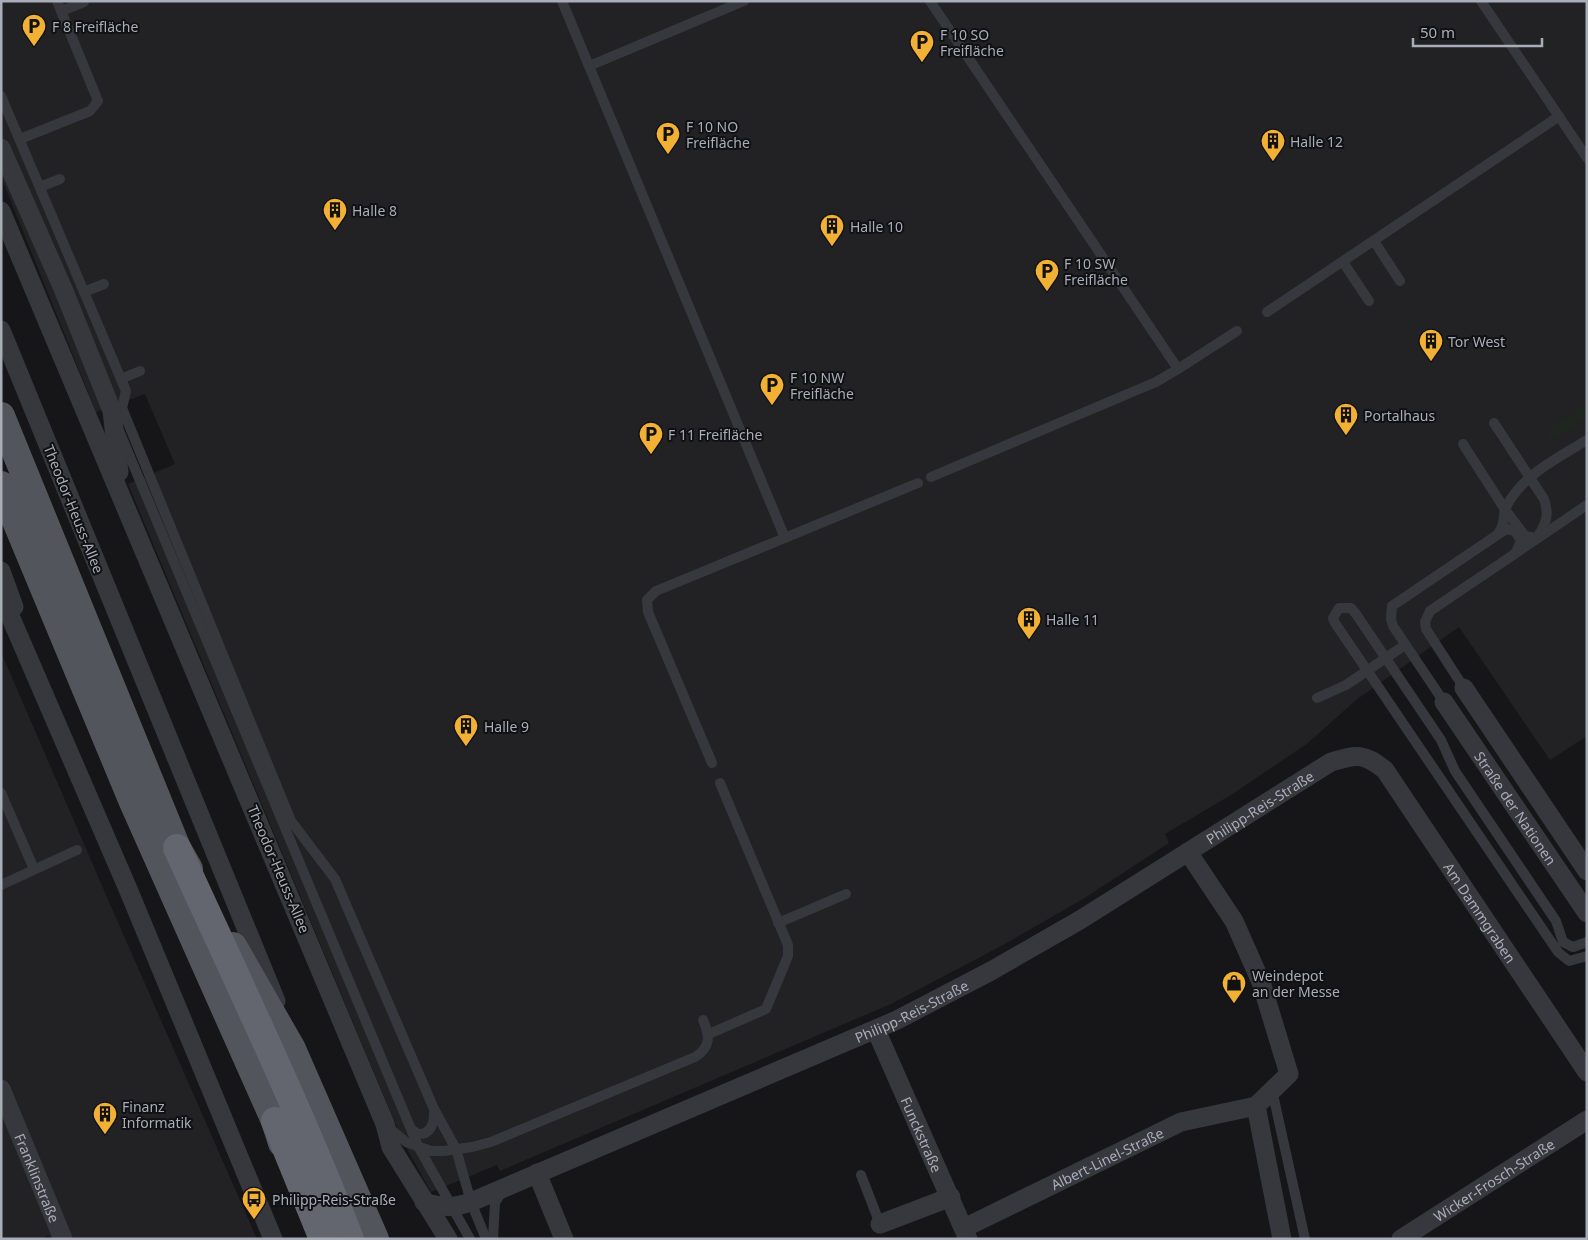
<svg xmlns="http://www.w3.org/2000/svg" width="1588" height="1240" font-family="'Noto Sans',sans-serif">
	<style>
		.built { fill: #222225 }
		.green { fill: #1e261f }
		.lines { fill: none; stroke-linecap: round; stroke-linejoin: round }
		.service { stroke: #37383d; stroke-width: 10 }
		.minor { stroke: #37383d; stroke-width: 19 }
		.primary { stroke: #53555c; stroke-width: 28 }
		.motorway { stroke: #63666e; stroke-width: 28 }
		.labels { text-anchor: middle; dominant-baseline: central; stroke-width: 4; stroke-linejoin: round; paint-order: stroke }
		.poi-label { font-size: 14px; fill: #a8adb8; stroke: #111113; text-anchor: start }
		.street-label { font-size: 14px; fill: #a8adb8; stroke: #111113 }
	</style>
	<rect width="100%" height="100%" fill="#161618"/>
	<!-- built -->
	<g class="built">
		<path d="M1,1H1587V736L1550,760L1459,627L1356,700L1308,743L1231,795L1165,834L1169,843L1083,899L1003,945L891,1004L500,1171L497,1165L431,1192L403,1142L128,484L175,464L145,394L96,412L1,177Z"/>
		<path d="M1,652L106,895L257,1239H50L49,1235L40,1239H1Z"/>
	</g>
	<!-- green -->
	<path class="green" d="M1587,404V417L1552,440L1546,431Z"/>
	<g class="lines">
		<!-- service -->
		<g class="service">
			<path d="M562,1L785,538"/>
			<path d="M930,1L1178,369L1237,331"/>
			<path d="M1481,1L1587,158"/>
			<path d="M61,11L84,2"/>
			<path d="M589,66L744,1"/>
			<path d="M1,96L126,391L122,408L291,821L335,879L434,1109L456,1149L471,1202L486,1239"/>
			<path d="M20,139L90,111L98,101L57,1"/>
			<path d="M40,187L60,179"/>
			<path d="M1374,241L1400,281"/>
			<path d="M1343,262L1369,301"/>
			<path d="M84,292L104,284"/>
			<path d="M1267,312L1558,117"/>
			<path d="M121,379L140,371"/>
			<path d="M1494,423L1544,499C1549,514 1547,522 1538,536"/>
			<path d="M120,433L418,1146L470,1239"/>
			<path d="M1463,444L1504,508L1525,536L1536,538"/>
			<path d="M931,477L1156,382L1178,369"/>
			<path d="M1499,532C1506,523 1502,514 1506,507C1522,475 1558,458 1587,440"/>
			<path d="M1464,688L1426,629L1425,622L1430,611L1587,505"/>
			<path d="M1317,698L1346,685L1405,645"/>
			<path d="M1444,702L1393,626L1391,619L1392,606L1506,529L1515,531L1521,541L1516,552"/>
			<path d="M712,763L648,612L647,600L656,591L918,483"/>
			<path d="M1,793L34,869"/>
			<path d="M1,885L77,850"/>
			<path d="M778,923L846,894"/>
			<path d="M1587,942L1573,947L1563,942L1556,921L1455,771L1441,740L1356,614L1351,608H1339L1333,618L1335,623L1558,952L1569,961L1587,956"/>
			<path d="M709,1034L766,1009L788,956V945L720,783"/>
			<path d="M1272,1090L1305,1239"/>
			<path d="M388,1127L406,1142L431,1151H444L472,1147L491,1142L695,1057C711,1047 710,1036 703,1020"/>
			<path d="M412,1130L418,1134C431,1135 434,1123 434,1112"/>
			<path d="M861,1175L880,1224"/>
			<path d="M493,1239L495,1203L503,1189"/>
		</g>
		<!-- minor -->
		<g class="minor">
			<path d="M1,148L64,291L112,411L119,472"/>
			<path d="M1,211L385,1124L391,1147L448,1239"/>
			<path d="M1,330L276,1001"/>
			<path d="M1,571L14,607"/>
			<path d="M1,595L128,889L273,1239"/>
			<path d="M1464,688L1587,871"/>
			<path id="s1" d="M1444,702L1587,913"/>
			<path d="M1188,852L1234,921L1261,982L1289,1074L1256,1106"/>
			<path id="s2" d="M876,1030L968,1239"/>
			<path id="s3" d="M1,1089L63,1239"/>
			<path d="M1256,1106L1282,1239"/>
			<path d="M537,1173L564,1239"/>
			<path id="s4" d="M424,1202C443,1208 453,1208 471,1202L897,1020L991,971L1080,920L1331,762C1358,754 1363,753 1385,770L1587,1072"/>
			<path d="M880,1224L951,1197"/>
			<path id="s5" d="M964,1228L1181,1122L1256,1106"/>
			<path id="s6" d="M1401,1239L1587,1120"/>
		</g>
		<!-- primary -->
		<g class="primary">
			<path d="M1,416L177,848L189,869"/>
			<path d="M1,485L133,802L275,1121L282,1143"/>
			<path d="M233,946L292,1049L375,1239"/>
		</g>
		<!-- motorway -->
		<g class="motorway">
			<path d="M177,848C236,977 298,1106 350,1239"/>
			<path d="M275,1121L323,1239"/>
		</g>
	</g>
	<!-- icons -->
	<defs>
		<symbol id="parking-pin" viewBox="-11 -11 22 30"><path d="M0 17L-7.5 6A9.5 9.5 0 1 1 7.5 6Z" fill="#f2b134" stroke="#111113"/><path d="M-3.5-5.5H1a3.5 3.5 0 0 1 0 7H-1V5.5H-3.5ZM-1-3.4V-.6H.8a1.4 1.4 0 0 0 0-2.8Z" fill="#111"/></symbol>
		<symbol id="building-pin" viewBox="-11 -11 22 30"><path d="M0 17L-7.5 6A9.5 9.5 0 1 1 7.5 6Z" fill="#f2b134" stroke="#111113"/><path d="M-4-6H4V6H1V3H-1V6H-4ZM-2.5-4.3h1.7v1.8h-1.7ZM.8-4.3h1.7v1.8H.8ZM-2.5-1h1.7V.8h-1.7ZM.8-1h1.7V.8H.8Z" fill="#111"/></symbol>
		<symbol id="shop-pin" viewBox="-11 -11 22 30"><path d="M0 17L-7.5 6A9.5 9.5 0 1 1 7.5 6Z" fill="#f2b134" stroke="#111113"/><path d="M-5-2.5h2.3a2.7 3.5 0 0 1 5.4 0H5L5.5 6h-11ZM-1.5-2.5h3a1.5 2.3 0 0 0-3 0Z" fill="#111"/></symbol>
		<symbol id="bus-pin" viewBox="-11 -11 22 30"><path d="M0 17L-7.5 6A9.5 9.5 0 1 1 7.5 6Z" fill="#f2b134" stroke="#111113"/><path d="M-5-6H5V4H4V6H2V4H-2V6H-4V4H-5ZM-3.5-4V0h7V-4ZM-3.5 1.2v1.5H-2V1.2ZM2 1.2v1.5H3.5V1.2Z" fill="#111"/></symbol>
	</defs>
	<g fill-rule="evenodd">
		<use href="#parking-pin" x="20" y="12" width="28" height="38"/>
		<use href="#parking-pin" x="908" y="28" width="28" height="38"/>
		<use href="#parking-pin" x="654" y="120" width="28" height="38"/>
		<use href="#building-pin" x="1259" y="127" width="28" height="38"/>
		<use href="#building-pin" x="321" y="196" width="28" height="38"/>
		<use href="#building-pin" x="818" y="212" width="28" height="38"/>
		<use href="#parking-pin" x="1033" y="257" width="28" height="38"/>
		<use href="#building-pin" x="1417" y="327" width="28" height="38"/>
		<use href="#parking-pin" x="758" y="371" width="28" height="38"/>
		<use href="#building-pin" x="1332" y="401" width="28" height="38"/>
		<use href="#parking-pin" x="637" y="420" width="28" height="38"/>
		<use href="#building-pin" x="1015" y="605" width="28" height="38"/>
		<use href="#building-pin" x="452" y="712" width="28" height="38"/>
		<use href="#shop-pin" x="1220" y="969" width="28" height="38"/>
		<use href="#building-pin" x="91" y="1100" width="28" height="38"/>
		<use href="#bus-pin" x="240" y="1185" width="28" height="38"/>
	</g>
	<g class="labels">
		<!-- poi labels -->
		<g class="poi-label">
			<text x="52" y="26">F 8 Freifläche</text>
			<text x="940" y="34">F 10 SO<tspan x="940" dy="16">Freifläche</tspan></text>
			<text x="686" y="126">F 10 NO<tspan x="686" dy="16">Freifläche</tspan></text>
			<text x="1290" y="141">Halle 12</text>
			<text x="352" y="210">Halle 8</text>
			<text x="850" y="226">Halle 10</text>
			<text x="1064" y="263">F 10 SW<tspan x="1064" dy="16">Freifläche</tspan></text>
			<text x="1448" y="341">Tor West</text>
			<text x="790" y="377">F 10 NW<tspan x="790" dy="16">Freifläche</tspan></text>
			<text x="1364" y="415">Portalhaus</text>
			<text x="668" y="434">F 11 Freifläche</text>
			<text x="1046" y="619">Halle 11</text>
			<text x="484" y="726">Halle 9</text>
			<text x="1252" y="975">Weindepot<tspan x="1252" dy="16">an der Messe</tspan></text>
			<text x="122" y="1106">Finanz<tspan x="122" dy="16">Informatik</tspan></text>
			<text x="272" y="1199">Philipp-Reis-Straße</text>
		</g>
		<!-- street labels -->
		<g class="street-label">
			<text transform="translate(74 509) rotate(68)">Theodor-Heuss-Allee</text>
			<text stroke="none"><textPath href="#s4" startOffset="932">Philipp-Reis-Straße</textPath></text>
			<text stroke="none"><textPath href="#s1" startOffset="128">Straße der Nationen</textPath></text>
			<text transform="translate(279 869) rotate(67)">Theodor-Heuss-Allee</text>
			<text stroke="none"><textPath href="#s4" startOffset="1246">Am Dammgraben</textPath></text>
			<text stroke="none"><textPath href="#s4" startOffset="528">Philipp-Reis-Straße</textPath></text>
			<text stroke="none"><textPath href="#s2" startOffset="114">Funckstraße</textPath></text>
			<text stroke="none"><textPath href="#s5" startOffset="159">Albert-Linel-Straße</textPath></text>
			<text stroke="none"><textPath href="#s3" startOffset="96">Franklinstraße</textPath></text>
			<text stroke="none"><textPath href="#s6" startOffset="110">Wicker-Frosch-Straße</textPath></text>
		</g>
	</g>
	<!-- border -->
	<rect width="1588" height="1240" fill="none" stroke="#a8adb8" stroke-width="5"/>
	<!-- scale -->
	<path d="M1413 38v8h129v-8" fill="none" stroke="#a8adb8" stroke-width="2.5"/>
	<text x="1420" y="38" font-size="15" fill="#a8adb8" stroke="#111113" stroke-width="4" paint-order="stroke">50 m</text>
</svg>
